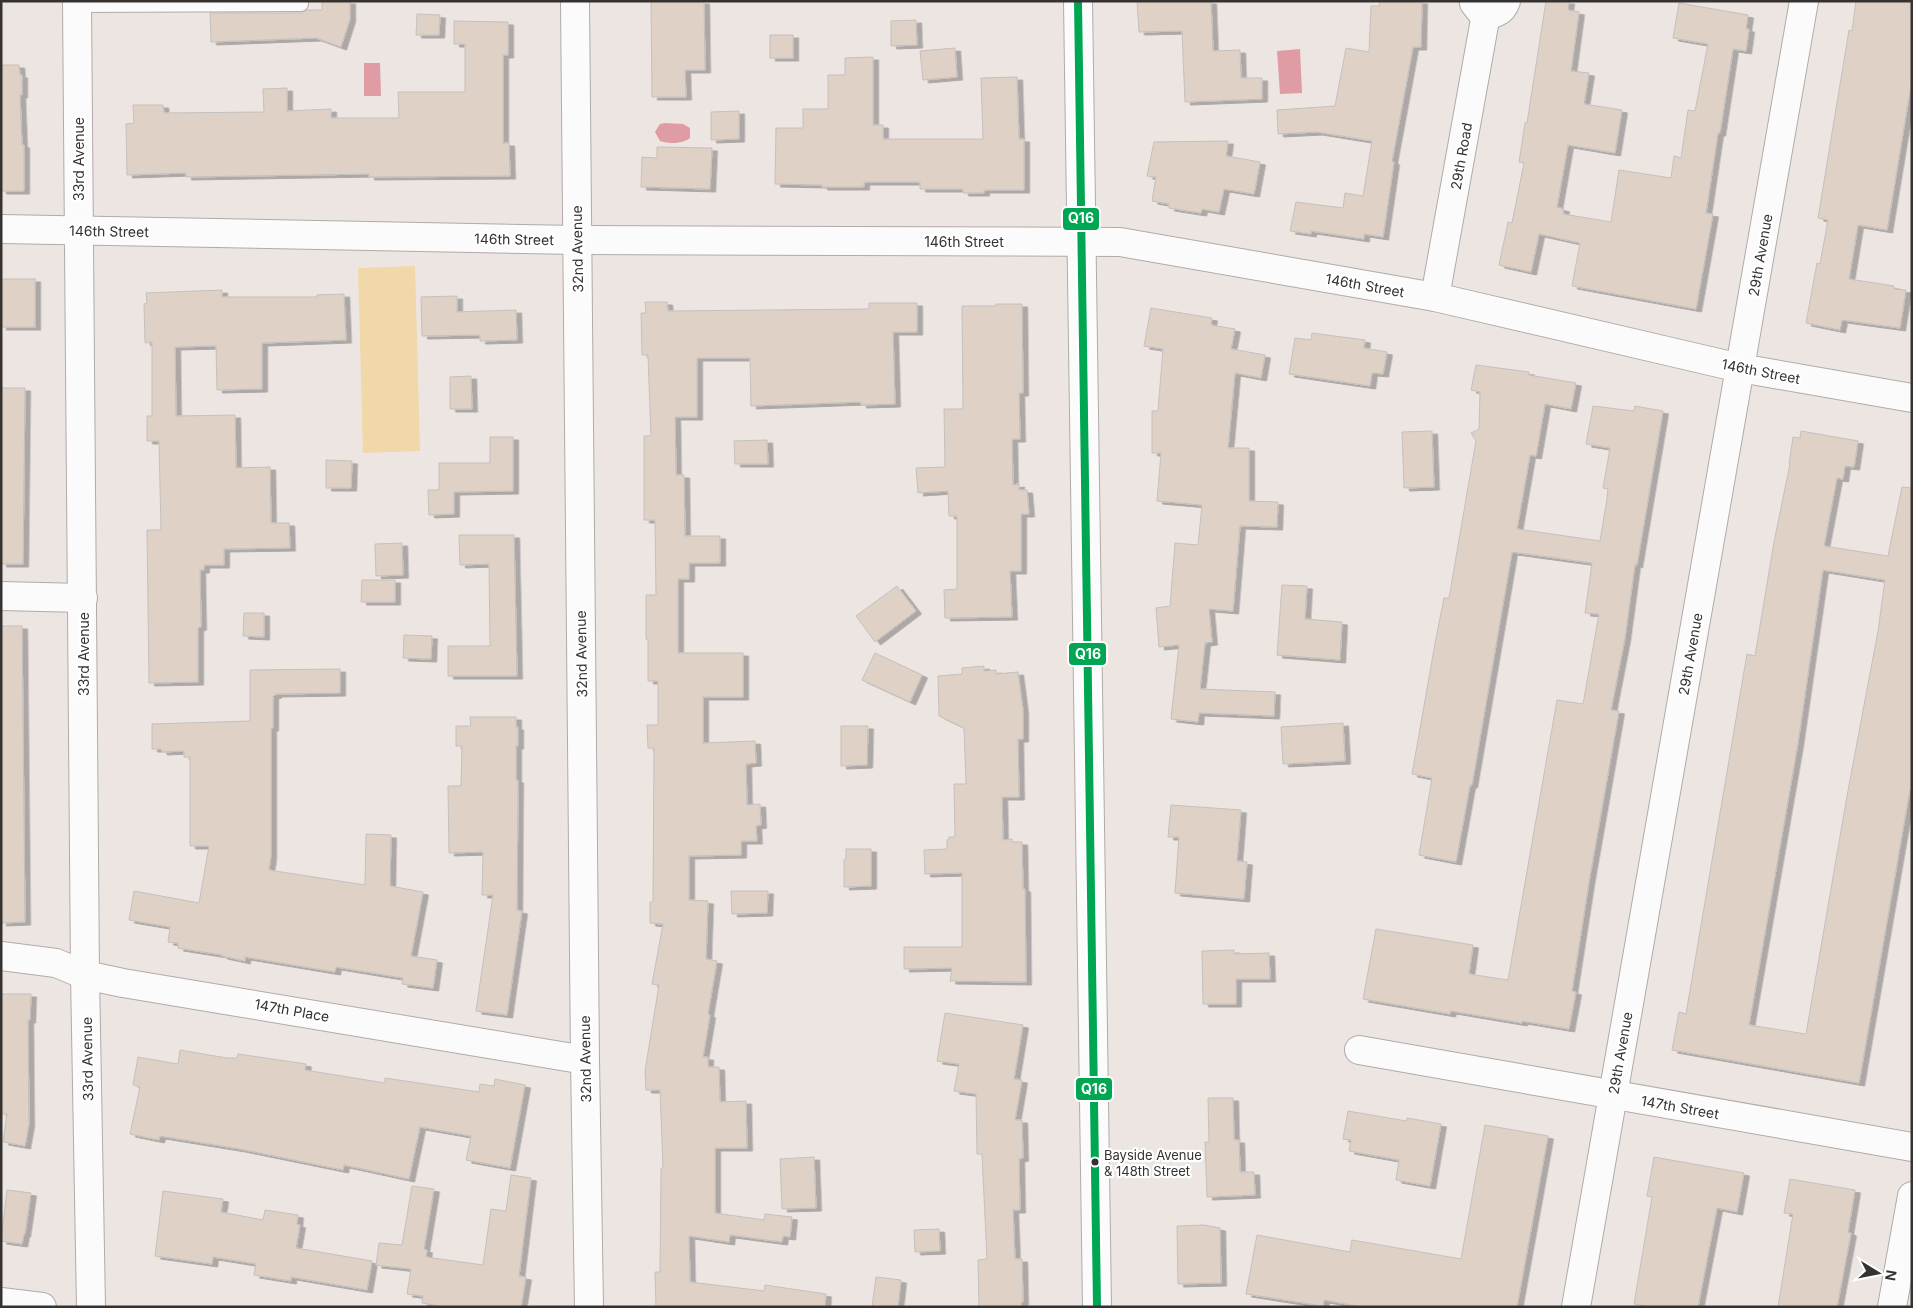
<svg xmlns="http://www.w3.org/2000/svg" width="1913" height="1308" font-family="Inter,sans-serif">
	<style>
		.green { fill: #f1d8a8 }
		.water { fill: #e09ca4 }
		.building { fill: #dfd1c5; stroke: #c4c0bd; fill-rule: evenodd; filter: url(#shadow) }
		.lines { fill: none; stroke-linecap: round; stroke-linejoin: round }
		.lane-casing { stroke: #b0aba9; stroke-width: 16 }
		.street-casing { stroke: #b0aba9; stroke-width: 30 }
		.secondary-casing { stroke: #b0aba9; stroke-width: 30 }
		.lane { stroke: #fcfbfb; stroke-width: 14 }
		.street { stroke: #fcfbfb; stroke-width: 28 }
		.secondary { stroke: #fcfbfb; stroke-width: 28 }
		.bus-1-casing { stroke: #fff; stroke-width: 11 }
		.bus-1 { stroke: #00a651; stroke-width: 8 }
		.bus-dot { fill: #363230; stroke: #fff; stroke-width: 2 }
		.labels { text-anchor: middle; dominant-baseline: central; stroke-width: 4.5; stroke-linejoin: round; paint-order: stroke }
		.bus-label { font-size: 13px; fill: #363230; stroke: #fff; text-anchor: start }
		.street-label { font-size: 14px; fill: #363230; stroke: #fff }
		.line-badge { stroke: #fff; stroke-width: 2 }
		.badge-label { font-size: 14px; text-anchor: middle; font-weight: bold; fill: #fff }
	</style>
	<defs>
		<filter id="shadow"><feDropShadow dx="5.5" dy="3" stdDeviation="0" flood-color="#0004"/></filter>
	</defs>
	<rect width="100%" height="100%" fill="#ece5e2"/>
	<!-- green -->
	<path class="green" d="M415,266L420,451L363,453L358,268Z"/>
	<!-- water -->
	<g class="water">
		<path d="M1300,49L1302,93L1280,94L1277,51Z"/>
		<path d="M364,63H380L381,96H364Z"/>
		<path d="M665,123L683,124L690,128V138C683,144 668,144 660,141L655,132L660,124Z"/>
	</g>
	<!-- building -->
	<g class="building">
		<path d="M322,1H350V19L341,47L316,38L211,42L210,13H301L307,10H322Z"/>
		<path d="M651,1H704L705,70H685L686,97H652Z"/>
		<path d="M1137,1H1211L1213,51L1240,50L1241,78H1262V99L1185,102L1182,31L1139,32Z"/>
		<path d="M1380,1H1422L1421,47H1413L1392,161L1394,162L1383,237L1364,234V239L1311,231V234L1290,231L1296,202L1343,208L1345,193L1363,196L1372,141L1317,132L1278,134L1277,110L1335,106L1346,48L1369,52L1371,6H1379Z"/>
		<path d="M1546,1H1569L1568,10L1579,12L1571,71L1589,73L1584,104L1622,110L1615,153L1568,145L1557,207L1564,209L1563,214L1611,222L1619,170L1671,178L1674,156L1681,158L1688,110L1695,111L1708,44L1673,38L1679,3L1748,15L1746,29H1749L1746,51L1733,49L1720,133H1718L1706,213L1713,214L1696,309L1572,286L1580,243L1539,234L1531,272L1499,265L1508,222L1512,223L1524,163L1519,162L1525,123H1527Z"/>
		<path d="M1856,1H1912V79L1887,230L1858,225L1849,279L1894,286V289L1906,290L1900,328L1842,320L1840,330L1806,323L1817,263L1820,264L1828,220L1818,218L1849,30L1852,31Z"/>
		<path d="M417,14L440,15L439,35H416Z"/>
		<path d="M916,20L917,45L891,46V21Z"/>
		<path d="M454,21L508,22V55H503V143H509L510,176L369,177V174L186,177V173L127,175L126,124L134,123L133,105H163L164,113L264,112L263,89L287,88V111L331,109V118H399L398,92H465V44H454Z"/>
		<rect x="770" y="35" width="23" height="23"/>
		<path d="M955,48L957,77L923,80L920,51Z"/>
		<path d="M873,57V125H883V139H983L981,78L1017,77L1019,139H1024V190H984V193H963V189H920V182H864V187H822V185L775,184L776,128H803V109H828V75H845V58Z"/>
		<path d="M1,65H19L20,75H22V95H20L22,145H24V191H1Z"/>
		<path d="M739,111V139L711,140V112Z"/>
		<path d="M1228,141L1226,156L1260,162L1254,194L1224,189L1219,212L1202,209L1201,213L1169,208V204L1152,201L1156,177L1147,176L1154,142Z"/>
		<path d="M657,147L712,148L710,189L641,187L642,157L657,158Z"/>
		<rect x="1" y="279" width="34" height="48"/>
		<path d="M222,290V297H317V295L344,294L346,340L262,343V389L217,390L216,346L175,347L176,416L235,415L236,468L270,467L271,523H289L290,548L224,549V565H204V570H200L201,627L198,628V682L149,683L147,530H161L159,441H147V416H152V342L145,343L144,304L147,303L146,293Z"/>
		<path d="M457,296V312L516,310L517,340L480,341V335L422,336L421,297Z"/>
		<path d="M645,302H667L668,311L869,309V303H917V332H893L895,404L861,405V402L751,406L750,358H697V417H675L676,475H684L685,536H720V563H689V579H678V653H743V697H703V743L755,741L756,763L746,764L747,805L760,804L761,825L756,826L757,841H741V855L689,856V900L708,901L706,959L717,961L708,1014L710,1015L703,1057H708V1067H719L720,1102L746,1101L747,1148H715V1213L764,1220L765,1214L792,1217L790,1237L783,1236L782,1242L730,1235L729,1242L689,1236L690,1282L764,1291L765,1285L826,1294L825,1307H656L655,1272H660L661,1168H663L660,1090H646L645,1071L659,985L652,984L663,924L650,923V902H653L654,748H648L647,725H658V681H648V639H646V595H656L655,520H644V436H651L648,355H642L641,313H646Z"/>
		<path d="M996,304H1022L1023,393H1019L1020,439H1012L1013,485L1019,484V490H1027L1029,514H1021V571H1010L1012,617L945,618L944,590L957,589V516H949L948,491L918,493L916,468L945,467L944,409H963L962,306H996Z"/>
		<path d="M1151,308L1212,318L1211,325L1235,329L1231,349L1265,355L1261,378L1235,373L1228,448H1249V501L1278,502L1277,527L1240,526L1233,611L1209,609L1212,642L1205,643L1200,689L1275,692L1274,716L1199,713L1198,722L1171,719L1179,645L1159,647L1156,608L1170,606L1175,543L1198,545L1202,505L1157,501L1161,453H1152V411H1158L1163,349L1144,346Z"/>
		<path d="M1312,333L1365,340L1364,348L1387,352L1383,374L1372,373L1370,386L1289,374L1295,338L1311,340Z"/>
		<path d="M1476,365L1529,372V375L1576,383L1571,409L1545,404L1536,456L1530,455L1517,529L1600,541L1607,499L1608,489L1603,488L1610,448L1586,444L1593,406L1634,411L1635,406L1663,411L1637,565L1635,564L1625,638L1611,710L1619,711L1589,882L1572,991L1576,992L1569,1029L1522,1021V1023L1451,1011L1450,1014L1363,999L1376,929L1473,945L1469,974L1508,980L1557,700L1583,704L1599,614L1585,613L1592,563L1512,552L1472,785H1470L1456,862L1419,855L1432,778L1412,774L1436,638L1444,598H1449L1476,441L1471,433L1479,429L1480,392L1471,390Z"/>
		<path d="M471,376L472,409H450V377Z"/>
		<path d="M1,388H25L23,564H1Z"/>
		<path d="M1432,431L1434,487L1404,488L1402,432Z"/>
		<path d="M1801,431L1858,441L1854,467L1845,466L1843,479L1837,478L1824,546L1888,556L1902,487L1912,488V790L1910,789L1859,1083L1672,1050L1679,1012L1686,1014L1747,654L1755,656L1774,542L1790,464H1789L1793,437L1800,438ZM1823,570L1885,580L1878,631L1847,796L1806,1034L1749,1025L1798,743Z"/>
		<path d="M490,437H513V491L454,492V514L429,515L428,490H439V463H490Z"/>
		<path d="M767,440L768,464H735L734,441Z"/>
		<path d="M326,460L352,461L351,488H326Z"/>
		<path d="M459,535H514L517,676H448V646H490L489,564L460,565Z"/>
		<path d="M402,543L403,575L376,576L375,544Z"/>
		<path d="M362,580H395V602H361Z"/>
		<path d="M1282,585L1307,586L1305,619L1342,622L1340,660L1277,655Z"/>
		<path d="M897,586L916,611L875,642L856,616Z"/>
		<path d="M244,613H264V637L243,636Z"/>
		<path d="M1,626H22L25,922L1,923Z"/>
		<path d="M404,635L432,636L431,659L403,658Z"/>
		<path d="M875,653L922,675L910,702L862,680Z"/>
		<path d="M984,666V671L996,670V674L1018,672L1023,710V739H1018L1019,797H1002L1003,840L1012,839V842H1022L1023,889H1025L1026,982L950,981L952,968L904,969V947H962V873L925,874L924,850L947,849V840L949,839V837H955L954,784H966L964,728L939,716L938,676L962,674V668Z"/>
		<path d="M340,669V693L276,694V695L273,696V728H271V856L269,870L365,885L366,834L391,835L390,886L423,892L411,956L437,960L433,988L402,984L403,978L336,967L335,972L245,957V961L222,956V955L178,948V943L168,942L170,927L129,920L134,891L199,903L209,846H190V757H184V751L162,752L161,749H152V724L250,721V670Z"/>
		<path d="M470,717H516V727H518V746H516V780H518L517,910L522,911L507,1015L476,1011L493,895H482L483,852L449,853L448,786H461L462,746H456V726H471Z"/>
		<path d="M1343,723L1345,761L1283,764L1281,727Z"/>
		<path d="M841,726H868L867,765L841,766Z"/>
		<path d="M1171,805L1241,810L1237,861L1247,862L1244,899L1175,893L1179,837H1168Z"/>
		<path d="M846,849H871V886L844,887V860L846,859Z"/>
		<path d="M731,891H768L767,913L732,914Z"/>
		<path d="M1234,950V954L1269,953L1270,979H1236V1004H1203L1202,951Z"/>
		<path d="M1,994H31L30,1020H28L29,1124L25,1146L3,1142L7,1114H1Z"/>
		<path d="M945,1013L1023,1025L1014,1079L1022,1080L1015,1120H1022L1023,1158L1019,1159L1020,1210H1013L1015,1259H1022L1023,1302H1021V1307H979L978,1260L987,1259L982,1154H977L976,1094L954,1091L959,1064L937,1061Z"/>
		<path d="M180,1050L227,1058H237L238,1054L306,1064L305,1070L385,1083V1078L479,1092L480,1084L494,1086L495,1079L525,1085L510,1168L466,1160L471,1136L420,1127L409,1179L344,1165L343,1170L240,1149L160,1136L159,1140L130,1134L140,1087L133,1085L138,1057L178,1064Z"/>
		<path d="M1208,1098H1233L1234,1140H1239L1240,1172H1254L1255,1195L1207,1197L1205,1142H1209Z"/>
		<path d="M1348,1111L1406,1121L1407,1118L1441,1124L1430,1186L1396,1180L1399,1160L1349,1151L1351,1140L1343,1139Z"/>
		<path d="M1485,1125L1548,1136L1517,1307H1363L1324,1300L1323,1306L1246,1294L1257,1235L1350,1252L1352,1240L1461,1259Z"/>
		<path d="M814,1157L816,1208L782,1209L780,1159Z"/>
		<path d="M1654,1157L1744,1173L1737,1212L1717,1208L1698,1307H1651L1634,1304L1652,1197L1647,1196Z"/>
		<path d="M511,1175L531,1178L519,1276L526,1277L521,1307H446L422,1303L423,1296L407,1294L411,1269L376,1265L379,1243L402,1245L412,1186L434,1189L424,1249L427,1250L426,1257L483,1265L491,1209L506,1211Z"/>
		<path d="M1790,1179L1855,1190L1848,1232L1851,1233L1837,1307H1778L1793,1214L1784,1213Z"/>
		<path d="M7,1190L31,1193L25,1234H24L22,1244L1,1241Z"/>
		<path d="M163,1191L223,1199L221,1212L263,1220L265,1210L298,1215L297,1224L300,1225L296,1248L372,1261L367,1290L291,1277V1281L254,1275L256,1264L213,1257L212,1264L155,1256Z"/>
		<path d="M1204,1225L1220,1228L1221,1283L1178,1284L1177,1226Z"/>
		<path d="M939,1229L940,1251L915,1252L914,1230Z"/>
		<path d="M876,1277L901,1280L898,1307H872Z"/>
	</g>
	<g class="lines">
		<defs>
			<path id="lane" d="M77,5L301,4V1"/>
			<g id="street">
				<path d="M77,1L85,975L91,1307"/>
				<path d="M1474,3L1481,12C1492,16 1502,13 1506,1"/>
				<path d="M1,229L577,240L1120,242L1435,297L1740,368L1912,398"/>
				<path d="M1435,297L1486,14"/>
				<path d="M1,596L83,598"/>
				<path d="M1,956L56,963L85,975L123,983L585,1060"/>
				<path d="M1359,1050L1912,1147"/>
				<path d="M1,1302L42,1307"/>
				<path d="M1576,1307L1804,1"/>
				<path d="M1892,1307L1912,1196"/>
			</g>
			<g id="secondary">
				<path d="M575,1L585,1060L589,1307"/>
				<path d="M1078,1L1097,1307"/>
			</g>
		</defs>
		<!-- lane casing -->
		<use href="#lane" class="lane-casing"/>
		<!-- street casing -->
		<use href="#street" class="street-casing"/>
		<!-- secondary casing -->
		<use href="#secondary" class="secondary-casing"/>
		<!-- lane -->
		<use href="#lane" class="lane"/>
		<!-- street -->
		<use href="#street" class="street"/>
		<!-- secondary -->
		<use href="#secondary" class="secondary"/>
		<defs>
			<path id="bus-1" d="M1078,1L1097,1307"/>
		</defs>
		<!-- bus-1 casing -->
		<use href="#bus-1" class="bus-1-casing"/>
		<!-- bus-1 -->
		<use href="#bus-1" class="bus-1"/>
	</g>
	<!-- markers -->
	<circle class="bus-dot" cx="1095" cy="1162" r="4.5"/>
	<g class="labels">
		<!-- bus labels -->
		<g class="bus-label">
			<text x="1104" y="1155">Bayside Avenue<tspan x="1104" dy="16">&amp; 148th Street</tspan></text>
		</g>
		<!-- street labels -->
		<g class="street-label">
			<text transform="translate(1461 156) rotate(-80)">29th Road</text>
			<text transform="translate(78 159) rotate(-90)">33rd Avenue</text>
			<text transform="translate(109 231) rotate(1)">146th Street</text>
			<text transform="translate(514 239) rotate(1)">146th Street</text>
			<text x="964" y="241">146th Street</text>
			<text transform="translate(577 249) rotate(-91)">32nd Avenue</text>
			<text transform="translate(1760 255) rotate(-80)">29th Avenue</text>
			<text transform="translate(1365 285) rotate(10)">146th Street</text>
			<text transform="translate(1761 371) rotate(11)">146th Street</text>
			<text transform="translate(83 654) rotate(-90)">33rd Avenue</text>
			<text transform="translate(581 654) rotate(-91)">32nd Avenue</text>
			<text transform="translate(1690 654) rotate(-80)">29th Avenue</text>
			<text transform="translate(292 1010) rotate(10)">147th Place</text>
			<text transform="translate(1620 1053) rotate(-80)">29th Avenue</text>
			<text transform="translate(87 1059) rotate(-91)">33rd Avenue</text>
			<text transform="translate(585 1059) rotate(-91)">32nd Avenue</text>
			<text transform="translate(1680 1107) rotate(10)">147th Street</text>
		</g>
	</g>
	<g class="line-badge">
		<rect x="1062" y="207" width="38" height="24" rx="5" fill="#00a651"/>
		<rect x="1068" y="642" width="39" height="24" rx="5" fill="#00a651"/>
		<rect x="1075" y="1077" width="38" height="24" rx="5" fill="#00a651"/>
	</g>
	<g class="badge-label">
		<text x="1081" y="223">Q16</text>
		<text x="1088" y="659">Q16</text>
		<text x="1094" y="1094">Q16</text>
	</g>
	<!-- border -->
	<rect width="1913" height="1308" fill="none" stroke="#363230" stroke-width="5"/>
	<!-- north arrow -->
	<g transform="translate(1878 1273) rotate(100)" stroke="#ffffff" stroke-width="4" paint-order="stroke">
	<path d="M0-4L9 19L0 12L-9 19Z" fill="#363230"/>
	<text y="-8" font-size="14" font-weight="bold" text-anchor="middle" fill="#363230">N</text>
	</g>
</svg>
